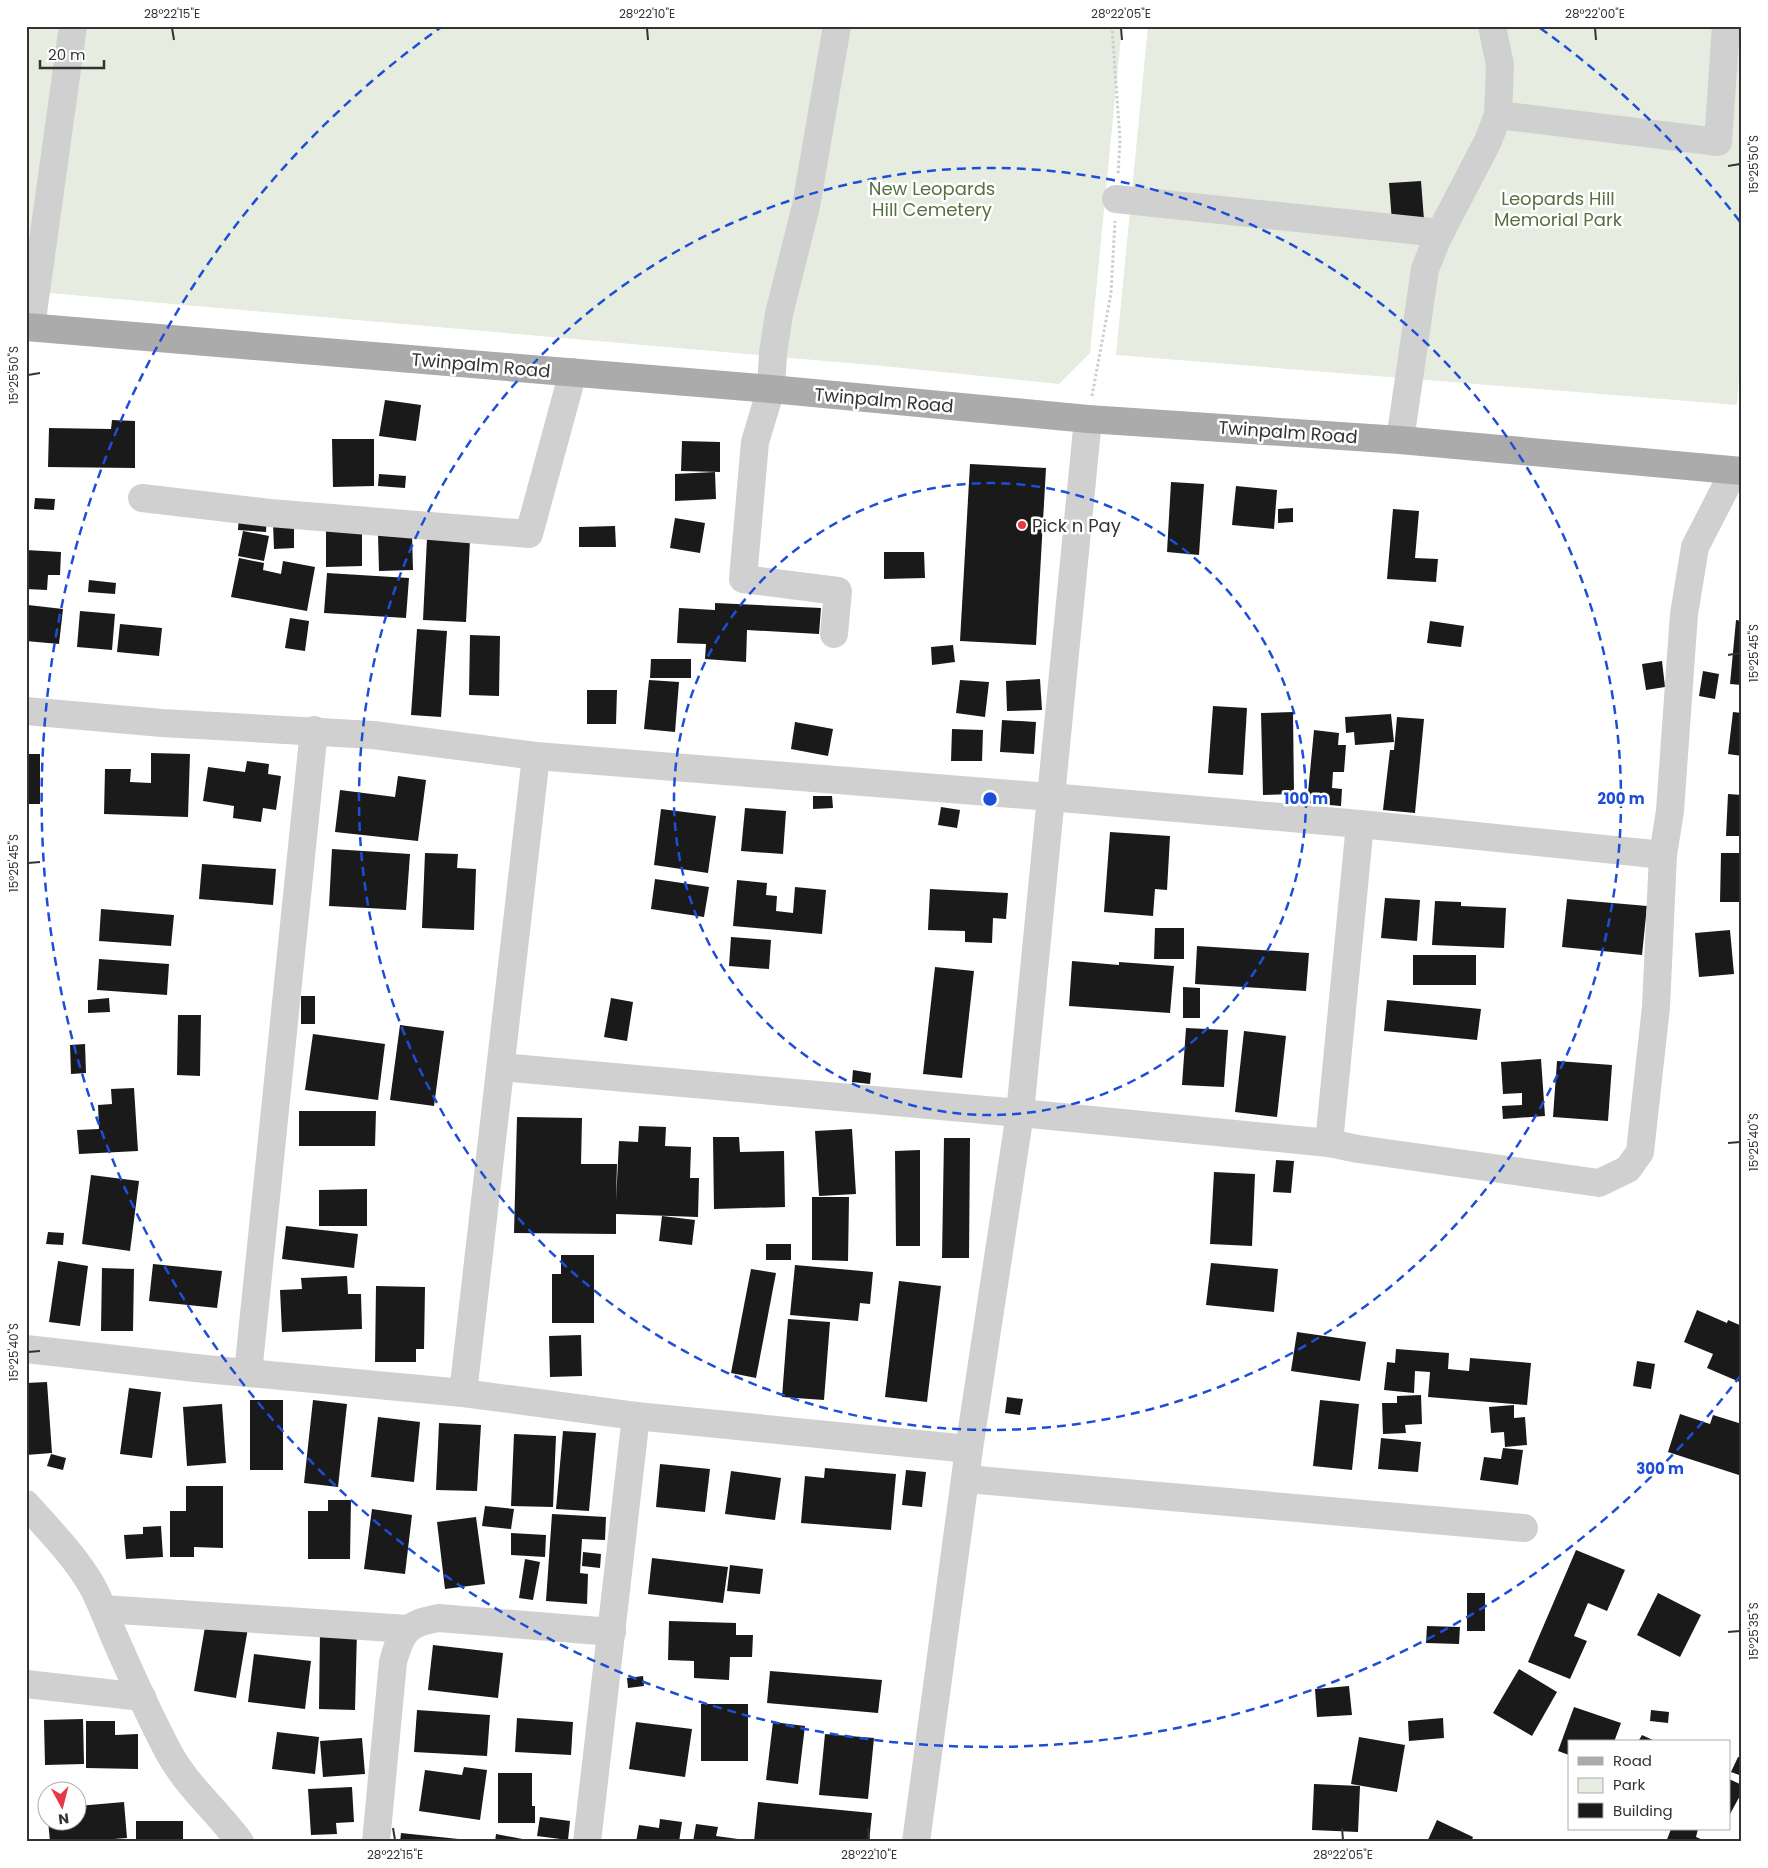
<svg xmlns="http://www.w3.org/2000/svg" width="1768" height="1868" font-family="Poppins,sans-serif">
	<style>
		.green { fill: #e6ecdf }
		.building { fill: #1a1a1a }
		.lines { fill: none; stroke-linecap: round; stroke-linejoin: round }
		.path { stroke: #cdcdcd; stroke-width: 3; stroke-dasharray: 2.5 2.5; stroke-linecap: butt }
		.minor { stroke: #d0d0d0; stroke-width: 28 }
		.major { stroke: #ababab; stroke-width: 28 }
		.ticks { fill: none; stroke: #333; stroke-width: 2 }
		.ring { fill: none; stroke: #1d4ed8; stroke-width: 2.5; stroke-dasharray: 9 6 }
		.poi-dot { fill: #e63946; stroke: #fff; stroke-width: 2 }
		.labels { text-anchor: middle; dominant-baseline: central; stroke-width: 5; stroke-linejoin: round; paint-order: stroke }
		.park-label { font-size: 18px; fill: #56703f; stroke: #fff }
		.street-label { font-size: 18px; fill: #333; stroke: #fff }
		.poi-label { font-size: 18px; fill: #333; stroke: #fff; text-anchor: start }
		.centre { fill: #1d4ed8; stroke: #fff; stroke-width: 2.5 }
		.ring-label { font-size: 15px; text-anchor: middle; font-weight: bold; fill: #1d4ed8; stroke: #fff; stroke-width: 5; stroke-linejoin: round; paint-order: stroke }
		.neatline { fill: none; stroke: #333; stroke-width: 2 }
		.ticks-label { font-size: 12px; text-anchor: middle; fill: #333 }
	</style>
	<rect width="100%" height="100%" fill="#fff"/>
	<!-- green -->
	<g class="green">
		<path d="M26,26H1122L1090,353L1059,384L883,366L26,291Z"/>
		<path d="M1148,26H1742V330L1737,405L1116,355Z"/>
	</g>
	<!-- building -->
	<g class="building">
		<path d="M1421,181L1424,220L1392,222L1389,183Z"/>
		<path d="M385,400L421,405L416,441L379,436Z"/>
		<path d="M112,420L135,421V468L48,467L49,428L111,429Z"/>
		<path d="M332,439H374V486L333,487Z"/>
		<path d="M682,441L720,442V472L681,471Z"/>
		<path d="M970,464L1046,468L1036,645L960,641Z"/>
		<path d="M715,472L716,499L675,501V474Z"/>
		<path d="M379,474L406,476L405,488L378,486Z"/>
		<path d="M1171,482L1204,484L1199,555L1167,552Z"/>
		<path d="M1236,486L1277,490L1274,529L1232,525Z"/>
		<path d="M35,498L55,499L54,510L34,509Z"/>
		<path d="M1293,508V522L1278,523V509Z"/>
		<path d="M1393,509L1419,511L1415,558L1438,559L1436,582L1387,579Z"/>
		<path d="M239,514L267,516L266,532L238,530Z"/>
		<path d="M675,518L705,523L700,553L670,548Z"/>
		<path d="M273,523H294V548L274,549Z"/>
		<path d="M615,526L616,547H579V527Z"/>
		<path d="M326,530H362V566L326,567Z"/>
		<path d="M243,531L269,536L264,561L238,556Z"/>
		<path d="M378,534H412L413,570L379,571Z"/>
		<path d="M427,538L470,540L466,622L423,620Z"/>
		<path d="M26,550L61,552L60,575H48L47,590L26,589Z"/>
		<path d="M884,552H924L925,578L884,579Z"/>
		<path d="M239,558L264,563L263,570L281,574L283,561L315,567L307,611L231,597Z"/>
		<path d="M327,573L409,578L406,618L324,613Z"/>
		<path d="M89,580L116,583L115,594L88,592Z"/>
		<path d="M715,603L821,608L819,634L747,630L746,662L705,659L706,644L677,643L679,608L715,610Z"/>
		<path d="M28,605L63,609L59,644L26,641Z"/>
		<path d="M80,611L115,614L112,650L77,647Z"/>
		<path d="M290,618L309,621L305,651L285,648Z"/>
		<path d="M1736,620L1742,621V685L1730,684Z"/>
		<path d="M1430,621L1464,626L1461,647L1427,643Z"/>
		<path d="M120,624L162,628L159,656L117,652Z"/>
		<path d="M417,629L447,631L441,717L411,715Z"/>
		<path d="M470,635L500,636L499,696L469,695Z"/>
		<path d="M953,645L955,662L932,665L931,647Z"/>
		<path d="M651,659H691V678H650Z"/>
		<path d="M1662,661L1665,687L1646,690L1642,664Z"/>
		<path d="M1703,671L1719,674L1715,699L1699,696Z"/>
		<path d="M1040,679L1042,710L1007,711L1006,681Z"/>
		<path d="M649,680L679,682L675,732L644,729Z"/>
		<path d="M960,680L989,682L985,717L956,713Z"/>
		<path d="M587,690H617L616,724H587Z"/>
		<path d="M1213,706L1247,708L1243,775L1208,773Z"/>
		<path d="M1293,712L1294,794L1263,795L1261,713Z"/>
		<path d="M1733,712L1742,713V756L1728,754Z"/>
		<path d="M1391,714L1394,742L1355,745L1354,732L1346,733L1345,717Z"/>
		<path d="M1397,717L1424,719L1415,813L1383,810L1390,750H1394Z"/>
		<path d="M1002,720L1036,722L1034,754L1000,752Z"/>
		<path d="M795,722L833,729L828,756L791,749Z"/>
		<path d="M952,729L983,730L982,761H951Z"/>
		<path d="M1314,730L1339,733L1338,745H1346L1344,772H1333L1332,788L1342,789L1341,806L1307,803Z"/>
		<path d="M151,753L190,754L188,817L104,814L105,769H131L130,782L151,783Z"/>
		<rect x="26" y="754" width="14" height="50"/>
		<path d="M247,761L269,764L268,774L281,776L276,810L263,808L261,822L233,818L234,806L203,801L208,767L245,772Z"/>
		<path d="M398,776L426,780L418,841L335,832L340,790L395,797Z"/>
		<path d="M1728,794L1742,795V836H1726Z"/>
		<path d="M813,796H832L833,808L813,809Z"/>
		<path d="M941,807L960,810L957,828L938,825Z"/>
		<path d="M745,808L786,811L783,854L741,851Z"/>
		<path d="M661,809L716,816L708,873L654,865Z"/>
		<path d="M1110,832L1170,836L1167,890L1155,889L1153,916L1104,912Z"/>
		<path d="M332,849L410,854L406,910L329,906Z"/>
		<path d="M425,853L458,854L457,868L476,869L474,930L422,928Z"/>
		<path d="M1721,853H1742V902H1720Z"/>
		<path d="M202,864L276,869L273,905L199,899Z"/>
		<path d="M655,879L709,887L704,917L651,909Z"/>
		<path d="M737,880L767,883L766,895L777,896L776,911L793,913L795,887L826,890L822,934L733,926Z"/>
		<path d="M930,889L1008,893L1006,919L993,918L992,943L965,942V931L928,930Z"/>
		<path d="M1385,898L1420,900L1417,941L1381,938Z"/>
		<path d="M1567,899L1647,906L1642,955L1562,947Z"/>
		<path d="M1435,901L1461,902V906L1506,908L1504,948L1432,945Z"/>
		<path d="M101,909L174,915L171,946L99,941Z"/>
		<path d="M26,918H29V957L26,958Z"/>
		<path d="M1155,928H1184V959H1154Z"/>
		<path d="M1730,930L1734,974L1699,977L1695,933Z"/>
		<path d="M731,937L771,940L769,969L729,966Z"/>
		<path d="M1197,946L1309,953L1306,991L1195,984Z"/>
		<rect x="1413" y="955" width="63" height="30"/>
		<path d="M99,959L169,964L167,995L97,990Z"/>
		<path d="M1072,961L1119,965V962L1174,966L1170,1013L1069,1006Z"/>
		<path d="M935,967L974,971L962,1078L923,1074Z"/>
		<path d="M1183,987L1200,988V1018H1183Z"/>
		<rect x="301" y="996" width="14" height="28"/>
		<path d="M109,998L110,1012L88,1013V1000Z"/>
		<path d="M611,998L633,1002L627,1041L604,1037Z"/>
		<path d="M1387,1000L1481,1009L1477,1040L1384,1031Z"/>
		<path d="M178,1015H201L200,1076L177,1075Z"/>
		<path d="M400,1025L444,1031L434,1106L390,1100Z"/>
		<path d="M1186,1028L1228,1030L1224,1087L1182,1085Z"/>
		<path d="M1244,1031L1286,1036L1277,1117L1235,1112Z"/>
		<path d="M313,1034L385,1044L378,1100L305,1090Z"/>
		<path d="M85,1044L86,1073L71,1074L70,1045Z"/>
		<path d="M1541,1059L1545,1116L1503,1119L1502,1106L1522,1105V1093L1503,1094L1501,1062Z"/>
		<path d="M1557,1061L1612,1065L1608,1121L1553,1117Z"/>
		<path d="M853,1070L871,1073L870,1084L852,1082Z"/>
		<path d="M134,1088L138,1151L79,1154L77,1130L99,1129L98,1105L112,1104L111,1089Z"/>
		<path d="M299,1111H376L375,1146H299Z"/>
		<path d="M517,1117L582,1118L581,1164H617L616,1201L619,1141L638,1142L639,1126L666,1127L665,1146L691,1147L690,1178H699L698,1217L616,1214V1234L514,1233Z"/>
		<path d="M852,1129L856,1194L819,1196L815,1131Z"/>
		<path d="M713,1137H739L740,1152L784,1151L785,1207L714,1209Z"/>
		<path d="M944,1138H970L969,1258H942Z"/>
		<path d="M920,1150V1246H896L895,1151Z"/>
		<path d="M1276,1160L1294,1161L1291,1193L1273,1192Z"/>
		<path d="M1214,1172L1255,1174L1252,1246L1210,1244Z"/>
		<path d="M91,1175L139,1181L130,1251L82,1244Z"/>
		<path d="M367,1189V1226H319V1190Z"/>
		<path d="M812,1197H849L848,1261L812,1260Z"/>
		<path d="M662,1216L695,1220L692,1245L659,1241Z"/>
		<path d="M286,1226L358,1234L354,1268L282,1259Z"/>
		<path d="M48,1232L64,1233L63,1245L46,1244Z"/>
		<rect x="766" y="1244" width="25" height="16"/>
		<path d="M561,1255H594V1323H552V1274H561Z"/>
		<path d="M58,1261L88,1266L80,1326L49,1322Z"/>
		<path d="M1211,1263L1278,1269L1274,1312L1206,1305Z"/>
		<path d="M153,1264L222,1271L217,1308L149,1301Z"/>
		<path d="M795,1265L873,1272L870,1304L860,1303L858,1321L790,1315Z"/>
		<path d="M102,1268L134,1269L133,1331H101Z"/>
		<path d="M751,1269L776,1273L756,1378L731,1373Z"/>
		<path d="M347,1276L348,1294H361L362,1329L282,1332L280,1290L302,1289L301,1278Z"/>
		<path d="M899,1281L941,1286L927,1402L885,1397Z"/>
		<path d="M376,1286L425,1287L424,1349H416V1362H375Z"/>
		<path d="M1697,1310L1727,1323L1728,1320L1742,1326V1383L1707,1368L1713,1354L1684,1342Z"/>
		<path d="M788,1319L830,1322L824,1400L782,1397Z"/>
		<path d="M1297,1332L1366,1342L1360,1381L1291,1371Z"/>
		<path d="M581,1335L582,1376L550,1377L549,1336Z"/>
		<path d="M1396,1349L1449,1353L1448,1369L1469,1371L1470,1358L1531,1363L1527,1405L1428,1397L1430,1372L1415,1371L1414,1393L1384,1390L1387,1362L1395,1363Z"/>
		<path d="M1637,1361L1655,1364L1651,1389L1633,1386Z"/>
		<path d="M47,1382L52,1453L26,1455V1383Z"/>
		<path d="M129,1388L161,1392L152,1458L120,1454Z"/>
		<path d="M1421,1395L1422,1424L1405,1425L1406,1433L1383,1434L1382,1403H1397V1396Z"/>
		<path d="M1007,1397L1023,1399L1020,1415L1005,1413Z"/>
		<rect x="250" y="1400" width="33" height="70"/>
		<path d="M313,1400L347,1404L338,1487L304,1483Z"/>
		<path d="M1320,1400L1359,1404L1352,1470L1313,1466Z"/>
		<path d="M222,1404L226,1463L187,1466L183,1407Z"/>
		<path d="M1514,1405V1418L1525,1417L1527,1445L1505,1447L1504,1432L1491,1433L1489,1407Z"/>
		<path d="M1680,1414L1710,1424L1713,1415L1742,1424V1476L1668,1452Z"/>
		<path d="M378,1417L420,1422L414,1482L371,1477Z"/>
		<path d="M439,1423L481,1425L477,1491L436,1490Z"/>
		<path d="M563,1431L596,1433L589,1511L556,1509Z"/>
		<path d="M514,1434L556,1436L553,1507L511,1506Z"/>
		<path d="M1381,1438L1421,1442L1418,1472L1378,1469Z"/>
		<path d="M1503,1448L1523,1450L1518,1485L1480,1480L1484,1457L1501,1459Z"/>
		<path d="M51,1454L66,1458L63,1470L47,1466Z"/>
		<path d="M660,1464L710,1469L705,1512L656,1507Z"/>
		<path d="M825,1468L896,1474L891,1530L801,1523L805,1476L824,1478Z"/>
		<path d="M906,1470L926,1472L922,1507L902,1505Z"/>
		<path d="M731,1471L781,1478L775,1520L725,1514Z"/>
		<path d="M186,1486H223V1548L194,1547V1557H170V1511H186Z"/>
		<path d="M328,1500H351L350,1559H308V1511H328Z"/>
		<path d="M485,1506L514,1509L511,1529L482,1526Z"/>
		<path d="M372,1509L412,1515L405,1574L364,1569Z"/>
		<path d="M552,1514L606,1517L605,1540L582,1539L580,1573L588,1574L587,1604L546,1601Z"/>
		<path d="M476,1517L485,1584L445,1589L437,1522Z"/>
		<path d="M161,1526L163,1557L126,1559L124,1535L143,1534V1527Z"/>
		<path d="M511,1533L546,1535L545,1557L511,1555Z"/>
		<path d="M1576,1550L1625,1570L1607,1611L1588,1603L1574,1636L1587,1641L1570,1679L1528,1662Z"/>
		<path d="M583,1552L601,1554L600,1568L582,1566Z"/>
		<path d="M652,1558L728,1567L723,1603L648,1594Z"/>
		<path d="M525,1559L540,1562L533,1600L519,1598Z"/>
		<path d="M730,1565L763,1569L760,1594L727,1591Z"/>
		<rect x="1467" y="1593" width="18" height="38"/>
		<path d="M1658,1593L1701,1615L1680,1657L1637,1635Z"/>
		<path d="M206,1621L248,1628L236,1698L194,1691Z"/>
		<path d="M669,1621L736,1623V1635H753L752,1657H730L729,1680L694,1678V1661L668,1660Z"/>
		<path d="M1427,1626L1460,1627L1459,1644L1426,1643Z"/>
		<path d="M320,1629L357,1630L355,1710L319,1709Z"/>
		<path d="M433,1645L503,1653L498,1698L428,1690Z"/>
		<path d="M254,1654L311,1661L305,1709L248,1702Z"/>
		<path d="M1519,1669L1557,1692L1532,1736L1493,1713Z"/>
		<path d="M770,1671L882,1680L878,1713L767,1703Z"/>
		<path d="M643,1676L644,1686L628,1688L627,1678Z"/>
		<path d="M1349,1686L1352,1715L1317,1717L1315,1689Z"/>
		<rect x="701" y="1704" width="47" height="57"/>
		<path d="M1574,1707L1621,1723L1614,1742H1569V1755L1558,1751Z"/>
		<path d="M417,1710L490,1715L487,1756L414,1752Z"/>
		<path d="M1651,1710L1669,1712L1668,1723L1650,1721Z"/>
		<path d="M517,1718L573,1722L571,1755L515,1752Z"/>
		<path d="M1443,1718L1444,1738L1409,1741L1408,1721Z"/>
		<path d="M83,1719L84,1764L45,1765L44,1720Z"/>
		<path d="M86,1721H115V1735L138,1734V1769L86,1768Z"/>
		<path d="M636,1722L692,1729L685,1777L629,1769Z"/>
		<path d="M773,1722L805,1726L798,1784L766,1780Z"/>
		<path d="M277,1732L319,1737L315,1774L272,1769Z"/>
		<path d="M825,1734L874,1738L868,1799L819,1795Z"/>
		<path d="M1642,1735L1657,1742H1638Z"/>
		<path d="M1359,1737L1405,1745L1397,1792L1351,1784Z"/>
		<path d="M362,1738L365,1774L323,1777L320,1741Z"/>
		<path d="M1738,1757L1742,1758V1776L1731,1772Z"/>
		<path d="M464,1767L487,1770L480,1820L419,1811L425,1770L462,1775Z"/>
		<path d="M498,1773H532V1806H535V1823H498Z"/>
		<path d="M1729,1779L1742,1785V1792L1729,1816Z"/>
		<path d="M1314,1784L1360,1786L1358,1832L1312,1830Z"/>
		<path d="M352,1787L354,1822L336,1823L337,1834L311,1835L308,1789Z"/>
		<path d="M124,1802L127,1838L76,1842H50L48,1820H78V1806Z"/>
		<path d="M758,1802L872,1813L869,1842H754Z"/>
		<path d="M540,1817L570,1821L568,1840L537,1836Z"/>
		<path d="M660,1819L682,1822L679,1842H636L639,1825L659,1828Z"/>
		<path d="M1437,1820L1473,1837L1471,1842H1427Z"/>
		<rect x="136" y="1821" width="47" height="21"/>
		<path d="M696,1824L718,1827L716,1836L738,1839L737,1842H693Z"/>
		<path d="M1671,1829H1698L1696,1837L1708,1842H1666Z"/>
		<path d="M401,1833L468,1840V1842H400Z"/>
		<path d="M496,1834L533,1841V1842H495Z"/>
	</g>
	<g class="lines">
		<!-- path -->
		<g class="path">
			<path d="M1112,26L1120,140L1118,175"/>
			<path d="M1092,396L1111,293L1115,221"/>
		</g>
		<!-- minor -->
		<g class="minor">
			<path d="M1498,115L1718,142L1726,26"/>
			<path d="M1116,199L1440,233"/>
			<path d="M31,327L73,26"/>
			<path d="M1400,440L1425,269L1437,239L1488,141L1498,115L1500,65L1492,26"/>
			<path d="M142,498L270,513L529,534L573,372"/>
			<path d="M834,634L838,591L743,579L755,442L771,389L773,353L779,314L806,206L837,26"/>
			<path d="M26,711L162,723L373,735L536,756L1050,797L1360,824L1663,855L1670,811L1684,614L1695,547L1734,471"/>
			<path d="M501,1067L1020,1113L1329,1143L1358,1149L1599,1183L1628,1169L1640,1152L1656,1007L1663,855"/>
			<path d="M1329,1143L1360,824"/>
			<path d="M26,1349L205,1369L463,1393L636,1416L969,1449"/>
			<path d="M248,1373L314,730"/>
			<path d="M463,1393L536,756"/>
			<path d="M966,1479L1524,1528"/>
			<path d="M26,1504C49,1530 74,1555 91,1584C100,1600 107,1619 114,1636C131,1675 149,1715 169,1753C188,1787 217,1811 240,1842"/>
			<path d="M103,1609L408,1629"/>
			<path d="M26,1684L142,1697"/>
			<path d="M376,1842L393,1662C401,1632 407,1623 439,1618L612,1632"/>
			<path d="M587,1842L636,1416"/>
			<path d="M916,1842L969,1449L1020,1113L1088,419"/>
		</g>
		<!-- major -->
		<path class="major" d="M26,327L771,389L1088,419L1400,440L1742,471"/>
	</g>
	<!-- ticks -->
	<path class="ticks" d="M172,28L174,40M647,28L648,40M1121,28L1122,40M1595,28L1596,40M1728,166L1740,164M28,375L40,373M1728,655L1740,653M28,863L40,862M1728,1143L1740,1142M28,1352L40,1351M1728,1632L1740,1631M393,1828L395,1840M868,1828L869,1840M1342,1828L1343,1840"/>
	<!-- distance rings -->
	<g class="ring">
		<circle cx="990" cy="799" r="316"/>
		<circle cx="990" cy="799" r="631"/>
		<path d="M1741 1375A947 947 0 1 1 440 28M1540 28A947 947 0 0 1 1741 223"/>
	</g>
	<!-- markers -->
	<circle class="poi-dot" cx="1022" cy="525" r="5"/>
	<g class="labels">
		<!-- park labels -->
		<g class="park-label">
			<text x="932" y="188">New Leopards<tspan x="932" dy="21">Hill Cemetery</tspan></text>
			<text x="1558" y="198">Leopards Hill<tspan x="1558" dy="21">Memorial Park</tspan></text>
		</g>
		<!-- street labels -->
		<g class="street-label">
			<text transform="translate(481 365) rotate(5)">Twinpalm Road</text>
			<text transform="translate(884 400) rotate(5)">Twinpalm Road</text>
			<text transform="translate(1288 432) rotate(4)">Twinpalm Road</text>
		</g>
		<!-- poi labels -->
		<g class="poi-label">
			<text x="1032" y="525">Pick n Pay</text>
		</g>
	</g>
	<circle cx="990" cy="799" r="8" class="centre"/>
	<g class="ring-label">
		<text x="1306" y="804">100 m</text>
		<text x="1621" y="804">200 m</text>
		<text x="1660" y="1474">300 m</text>
	</g>
	<!-- border -->
	<rect width="1768" height="1868" fill="none" stroke="#ffffff" stroke-width="55"/>
	<!-- legend -->
	<rect x="1568" y="1740" width="162" height="90" fill="#ffffff" stroke="#adadad"/>
	<rect x="1578" y="1757" width="25" height="8" fill="#ababab" stroke="#adadad"/>
	<text x="1613" y="1766" font-size="15" fill="#333333">Road</text>
	<rect x="1578" y="1778" width="25" height="15" fill="#e6ecdf" stroke="#adadad"/>
	<text x="1613" y="1790" font-size="15" fill="#333333">Park</text>
	<rect x="1578" y="1803" width="25" height="15" fill="#1a1a1a" stroke="#adadad"/>
	<text x="1613" y="1816" font-size="15" fill="#333333">Building</text>
	<!-- north arrow -->
	<g transform="translate(62 1806) rotate(173)"><circle r="24" fill="#ffffff" stroke="#adadad"/>
	<path d="M0-4L9 19L0 12L-9 19Z" fill="#e63946"/>
	<text y="-8" font-size="14" font-weight="bold" text-anchor="middle" fill="#333333">N</text>
	</g>
	<!-- scale -->
	<path d="M40 60v8h64v-8" fill="none" stroke="#333333" stroke-width="2.5"/>
	<text x="48" y="60" font-size="15" fill="#333333" stroke="#ffffff" stroke-width="4" paint-order="stroke">20 m</text>
	<rect x="28" y="28" width="1712" height="1812" class="neatline"/>
	<g class="ticks-label">
		<text x="172" y="18">28°22'15"E</text>
		<text x="647" y="18">28°22'10"E</text>
		<text x="1121" y="18">28°22'05"E</text>
		<text x="1595" y="18">28°22'00"E</text>
		<text transform="translate(1754 164) rotate(-90)" y="4">15°25'50"S</text>
		<text transform="translate(14 375) rotate(-90)" y="4">15°25'50"S</text>
		<text transform="translate(1754 653) rotate(-90)" y="4">15°25'45"S</text>
		<text transform="translate(14 863) rotate(-90)" y="4">15°25'45"S</text>
		<text transform="translate(1754 1142) rotate(-90)" y="4">15°25'40"S</text>
		<text transform="translate(14 1352) rotate(-90)" y="4">15°25'40"S</text>
		<text transform="translate(1754 1631) rotate(-90)" y="4">15°25'35"S</text>
		<text x="395" y="1859">28°22'15"E</text>
		<text x="869" y="1859">28°22'10"E</text>
		<text x="1343" y="1859">28°22'05"E</text>
	</g>
</svg>
